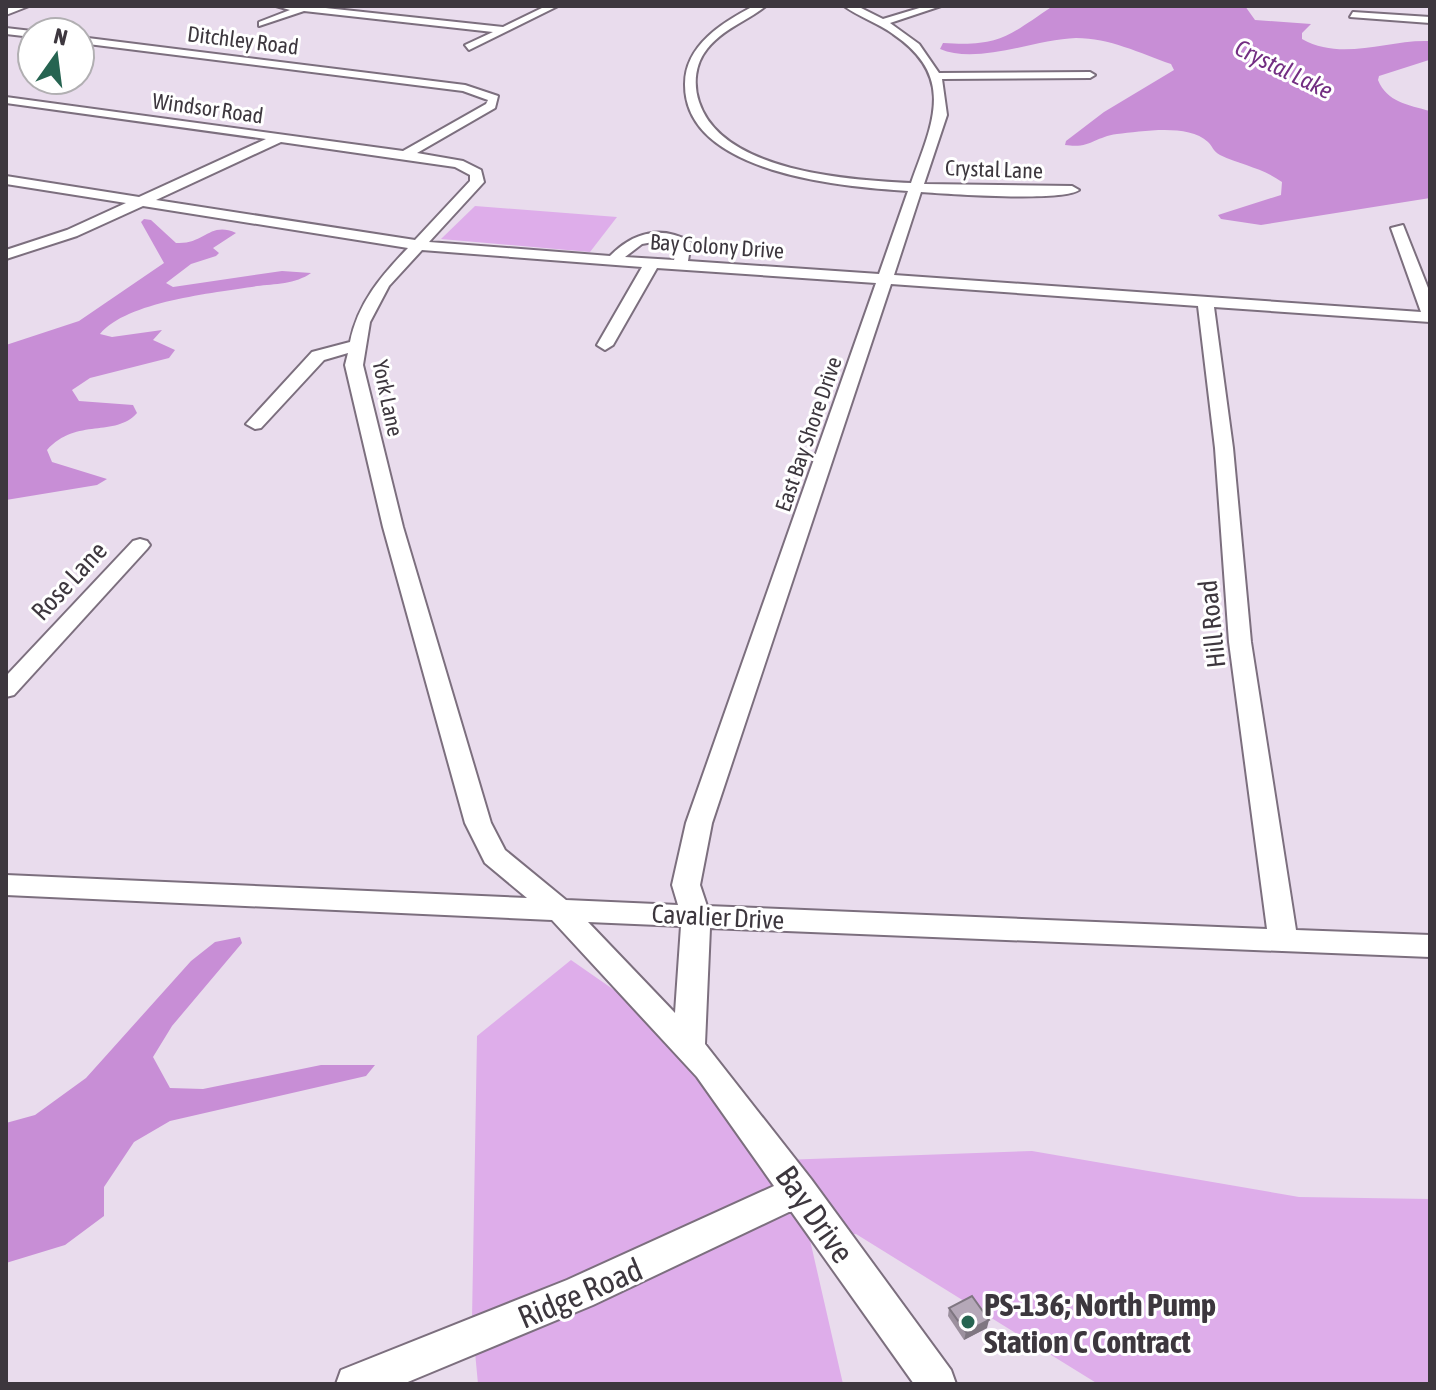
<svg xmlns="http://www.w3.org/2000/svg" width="1436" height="1390" font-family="'Asap Condensed',sans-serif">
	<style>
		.green { fill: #deadea }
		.water { fill: #c88ed6 }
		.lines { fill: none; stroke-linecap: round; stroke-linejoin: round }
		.minor-casing { stroke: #7c6f7e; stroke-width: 4 }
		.minor { fill: #fff; fill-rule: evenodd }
		.wall { fill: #9c909e }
		.shaded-wall { fill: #7f7681 }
		.building { fill: #b5a8b8; stroke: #7f7681; stroke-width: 2 }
		.poi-dot { fill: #266451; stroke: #fff; stroke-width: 3 }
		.labels { text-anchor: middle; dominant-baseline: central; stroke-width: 6; stroke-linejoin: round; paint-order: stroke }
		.far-street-label { font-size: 22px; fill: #3d373e; stroke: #fff }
		.far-water-label { font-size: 24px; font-style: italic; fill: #732e82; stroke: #fff }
		.street-label { font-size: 26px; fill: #3d373e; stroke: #fff }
		.near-street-label { font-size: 32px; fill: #3d373e; stroke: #fff }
		.near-poi-label { font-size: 32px; font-weight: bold; fill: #3d373e; stroke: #fff; text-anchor: start }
	</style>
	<rect width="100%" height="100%" fill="#e9dced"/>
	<!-- green -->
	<g class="green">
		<path d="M475,206L617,217L590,252L441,239Z"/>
		<path d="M571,960L630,1001L670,1039L756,1161L1032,1151L1299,1197L1430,1199V1384H1098L856,1234L810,1240L843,1384H478L472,1320L477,1036Z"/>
	</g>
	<!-- water -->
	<g class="water">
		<path d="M1053,6H1245L1255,20L1311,24L1302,33V39C1343,62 1388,39 1430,41L1429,60L1379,76L1378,80C1387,102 1408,105 1430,111V198L1261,225L1221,219L1218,215L1281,195L1282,182C1263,168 1241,165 1220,155C1213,151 1213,147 1208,142C1187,123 1141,132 1117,134C1094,137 1091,149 1065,145L1066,141L1104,112L1174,70L1171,64C1139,53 1110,38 1076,38C1036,39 978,65 940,49L943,43C1000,47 1008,36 1053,6Z"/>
		<path d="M144,219L151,220L176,243C205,245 209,221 236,233L213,248L219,253L216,256L191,264L166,283L173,287L282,271L311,273C296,284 274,284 257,286C214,293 127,301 100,334L112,337L162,330L153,340L175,350L169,358L90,378L72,390L79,401L133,405L137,413C115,438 77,417 47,450L52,462L107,479L97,485L6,500V345L79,321L164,263L141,222Z"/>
		<path d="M240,937L242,943L172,1026L153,1057L170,1088L203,1089L321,1065H375L366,1076L170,1121L134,1142L104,1187V1216L65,1245L6,1263V1123L35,1115L86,1078L191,961L215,942Z"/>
	</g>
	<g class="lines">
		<defs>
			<g id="minor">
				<path d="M15,6H29L6,15V9Z"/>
				<path d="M276,6H307L503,27L546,6H558L469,50L465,45L493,32L304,11L259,26V22L290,10Z"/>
				<path d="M754,6H766C747,21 723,29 707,49C695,64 693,84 699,102C722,172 849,180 911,183C932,124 957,77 893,34C878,23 859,17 844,6H857L883,19L926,6H941L890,23L919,44L939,73L1090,72L1095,75L1090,78L942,79L947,115L924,184L1072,186L1079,190C1063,202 947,194 921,192L894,275L1421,312L1391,228L1403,225L1430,293V322L1214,307L1233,448L1251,642L1296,930L1430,935V957L710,928L705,1044L811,1179L951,1370L956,1384H914L791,1211L593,1305L403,1384H336L341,1370L567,1280L774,1186L697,1077L552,920L6,895V875L527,898L485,863L465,823L383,527L345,365L348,353L324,360L261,428L255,429L246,424L312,352L350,342C358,303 381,276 408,248L143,206L77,236L6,259V250L67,230L126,203L6,184V176L139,197L266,139L6,103V97L403,151L486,104L488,100L463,91L80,43V37L465,85L498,96L495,108L417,153L463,161L481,170L484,182L429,242L610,256C633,232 661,225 691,242L688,261L879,274L908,191C844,187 684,174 685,84C685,45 723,22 754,6ZM281,142L455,167L470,175V181L415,240L156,200ZM664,240L678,247L674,260L625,257L642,244ZM422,250L642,267L597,345L605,350L613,345L657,268L876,283L686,823L672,885L678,905L566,900L505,850L491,823L403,527L363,365L370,322L389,286ZM891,284L1198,306L1215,448L1229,642L1267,929L707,906L700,885L712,823ZM588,922L681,926L675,1013Z"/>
				<path d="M1353,12L1430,17V23L1350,17Z"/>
				<path d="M6,28L32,31L36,32H32V37L6,34Z"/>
				<path d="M140,539L147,541L150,545L147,549L14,695L6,697V676L133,541Z"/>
			</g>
		</defs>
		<!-- minor casing -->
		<use href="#minor" class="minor-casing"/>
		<!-- minor -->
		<use href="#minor" class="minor"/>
	</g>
	<!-- wall -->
	<path class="wall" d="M949,1308L987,1328L964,1340L948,1316Z"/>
	<!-- shaded-wall -->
	<path class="shaded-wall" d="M989,1320L987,1328L964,1340L966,1332Z"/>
	<!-- building -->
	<path class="building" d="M972,1296L989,1320L966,1332L949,1308Z"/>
	<!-- markers -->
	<circle class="poi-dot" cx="968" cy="1322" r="8"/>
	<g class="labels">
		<!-- far-street labels -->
		<g class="far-street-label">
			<text transform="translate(243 40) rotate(7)">Ditchley Road</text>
			<text transform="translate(208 108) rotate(8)">Windsor Road</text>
			<text transform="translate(994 169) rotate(2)">Crystal Lane</text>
			<text transform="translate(717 246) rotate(4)">Bay Colony Drive</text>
			<text transform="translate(388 398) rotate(78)">York Lane</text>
			<text transform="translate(808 434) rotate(-71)">East Bay Shore Drive</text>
		</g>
		<!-- far-water labels -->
		<g class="far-water-label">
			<text transform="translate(1284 69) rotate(26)">Crystal Lake</text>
		</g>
		<!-- street labels -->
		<g class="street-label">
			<text transform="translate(69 581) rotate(-47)">Rose Lane</text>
			<text transform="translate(1212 624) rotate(-96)">Hill Road</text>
			<text transform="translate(718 917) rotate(3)">Cavalier Drive</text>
		</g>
		<!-- near-street labels -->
		<g class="near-street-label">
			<text transform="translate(815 1214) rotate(55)">Bay Drive</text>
			<text transform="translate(580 1293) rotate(-23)">Ridge Road</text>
		</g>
		<!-- near-poi labels -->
		<g class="near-poi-label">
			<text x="984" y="1304">PS-136; North Pump<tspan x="984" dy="37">Station C Contract</tspan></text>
		</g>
	</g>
	<!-- border -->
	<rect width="1436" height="1390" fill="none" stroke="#3d373e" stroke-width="16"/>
	<!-- north arrow -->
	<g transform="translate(56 56) rotate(14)"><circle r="38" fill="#ffffff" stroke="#b1afb2" stroke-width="2"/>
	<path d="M0-6L14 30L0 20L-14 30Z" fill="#266451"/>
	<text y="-12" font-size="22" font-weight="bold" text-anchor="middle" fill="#3d373e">N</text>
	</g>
</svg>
